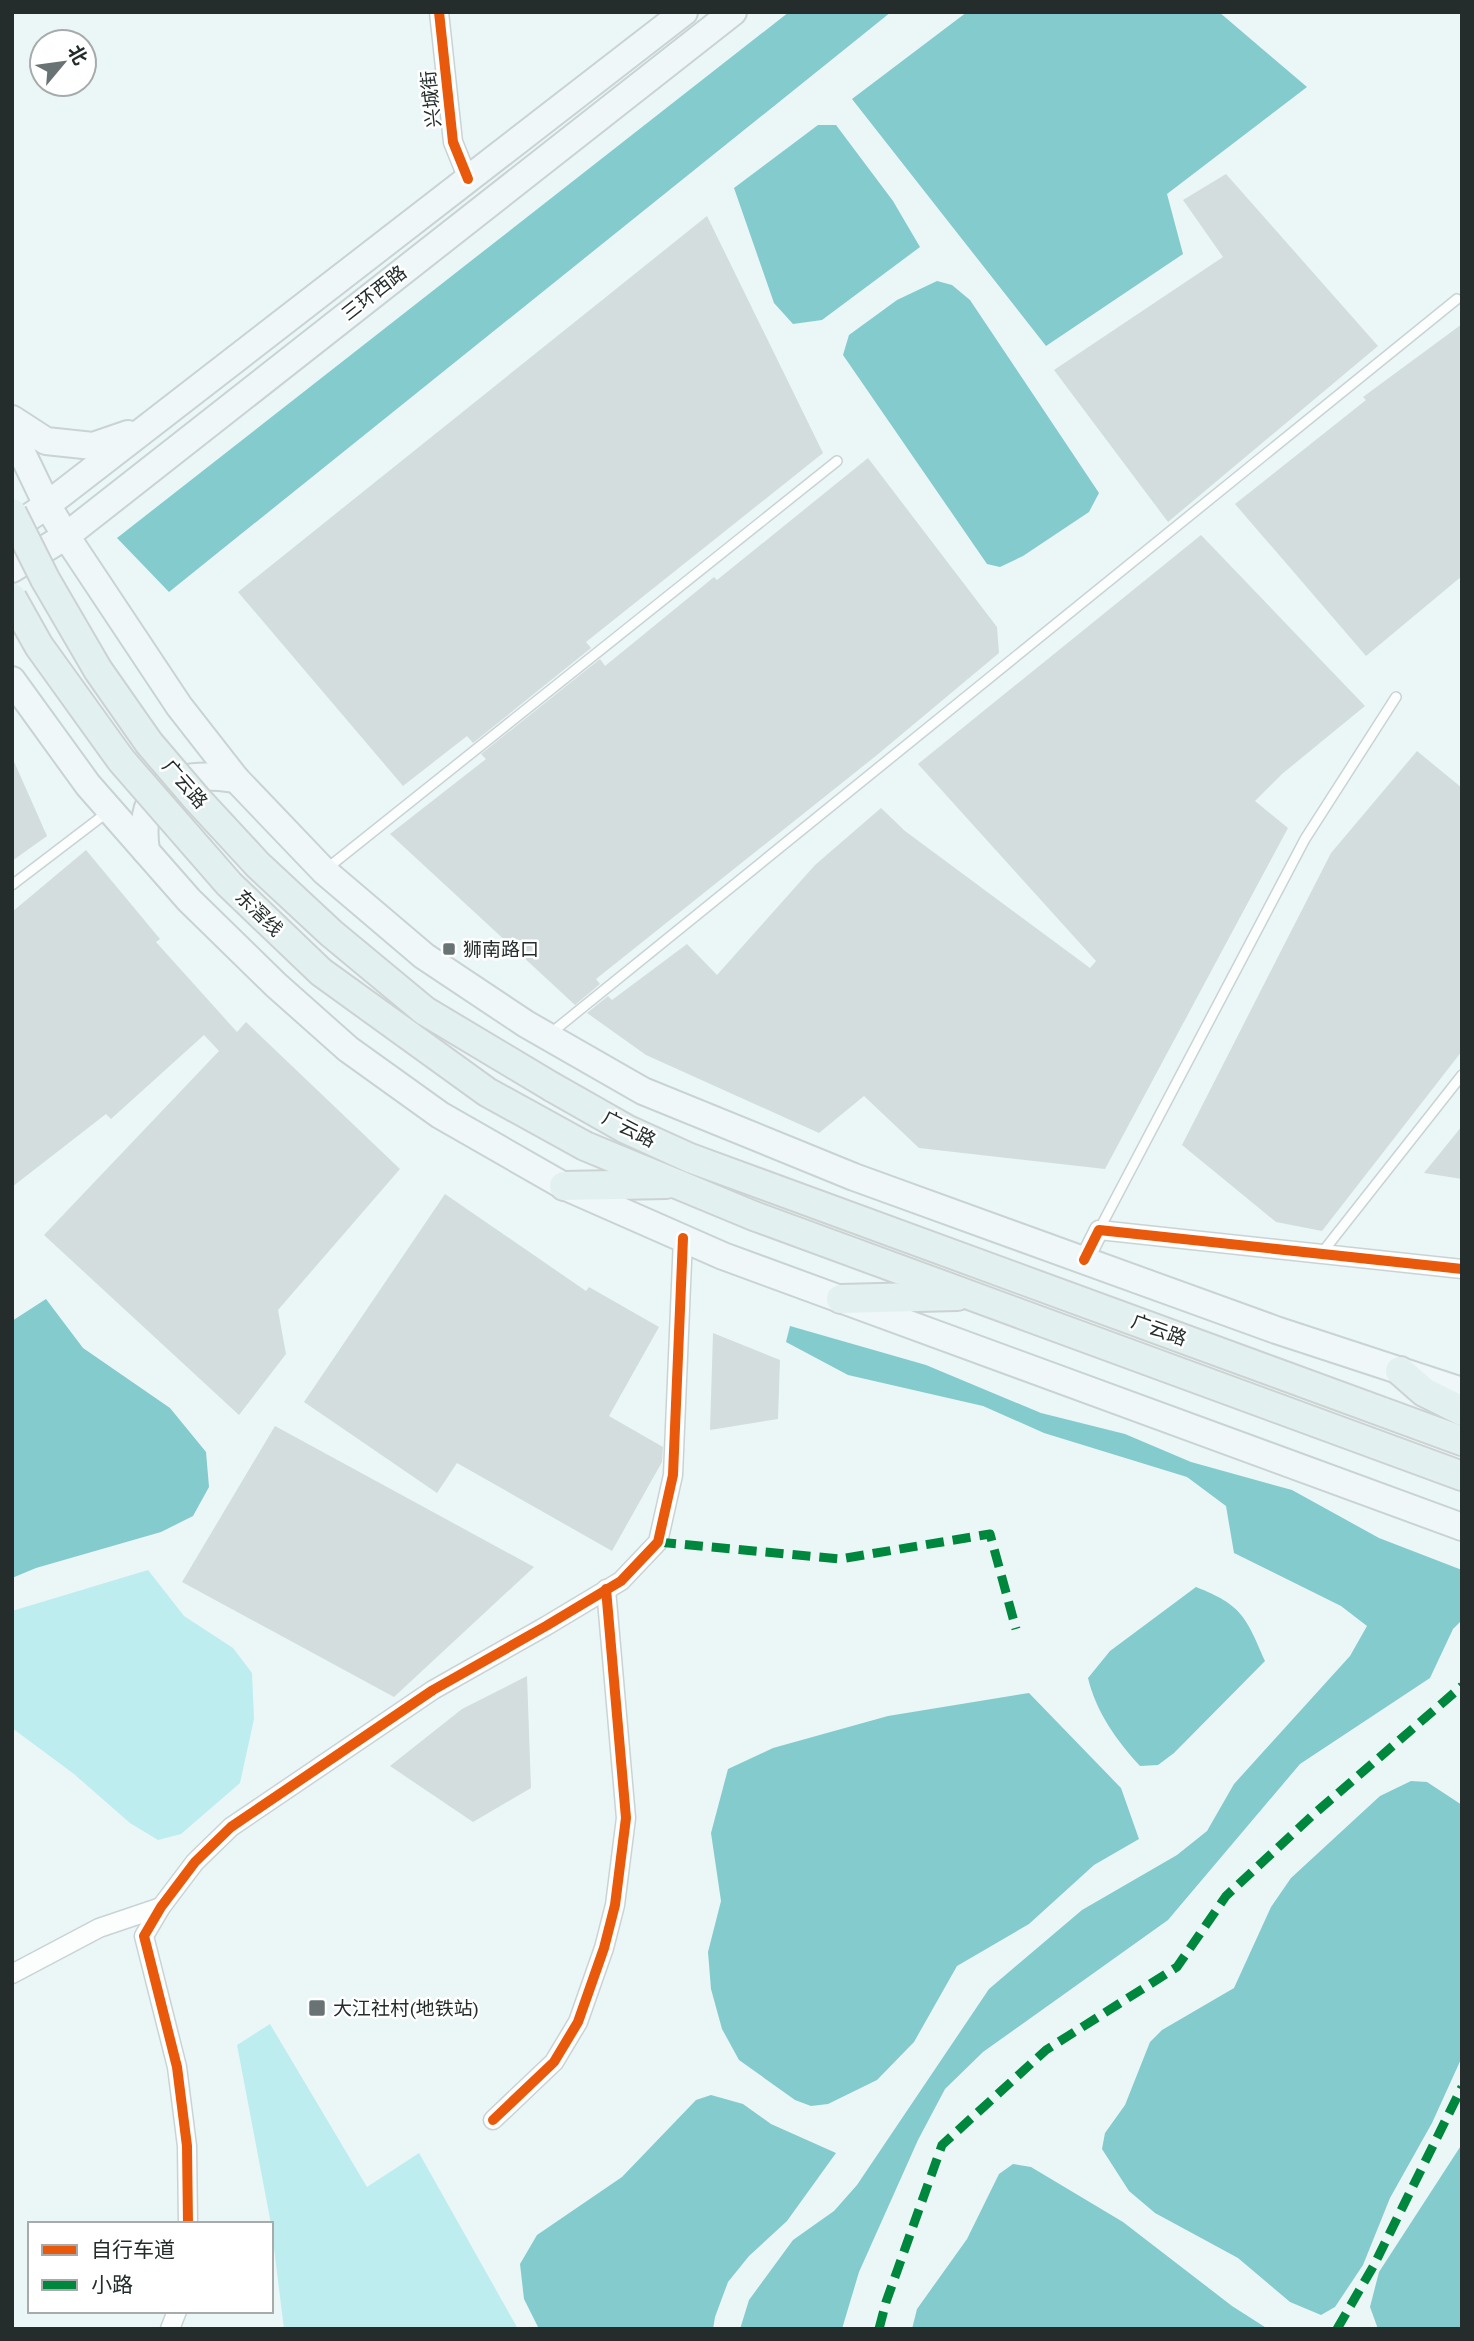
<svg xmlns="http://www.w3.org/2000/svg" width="1474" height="2341" font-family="'Crimson Pro','Noto Sans SC',serif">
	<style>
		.green { fill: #beedef }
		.water { fill: #84cbcd }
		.building { fill: #d4dddd }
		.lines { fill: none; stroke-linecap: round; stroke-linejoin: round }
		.service-casing { stroke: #cad3d4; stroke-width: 12 }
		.minor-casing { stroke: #cad3d4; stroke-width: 21 }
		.secondary-casing { stroke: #cad3d4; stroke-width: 30 }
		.primary-casing { stroke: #ccd2d2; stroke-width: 32 }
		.service { stroke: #fcfefe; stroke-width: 9 }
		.minor { stroke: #fcfefe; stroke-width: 18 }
		.secondary { stroke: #eff7f8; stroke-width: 26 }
		.primary { stroke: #e3f0f0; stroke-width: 28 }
		.primary-bridge-casing { stroke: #ccd2d2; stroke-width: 32; stroke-linecap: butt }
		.primary-bridge { stroke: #e3f0f0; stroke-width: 28 }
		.quiet { stroke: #00873e; stroke-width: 9; stroke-dasharray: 18 9; stroke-linecap: butt }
		.cycleway-casing { stroke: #fff; stroke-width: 15 }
		.cycleway { stroke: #e8590c; stroke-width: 10 }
		.poi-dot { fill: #6a7373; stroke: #fff; stroke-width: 2.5 }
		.labels { text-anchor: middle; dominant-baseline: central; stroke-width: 5; stroke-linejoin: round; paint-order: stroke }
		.street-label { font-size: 19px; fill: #242c2c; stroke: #fff }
		.poi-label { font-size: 19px; fill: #242c2c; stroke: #fff; text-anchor: start }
	</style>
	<rect width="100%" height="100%" fill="#ebf6f7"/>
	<!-- green -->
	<g class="green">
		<path d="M148,1570L184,1616L233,1648L252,1673L254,1719L240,1783L181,1834L158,1840L130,1823L74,1774L12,1728V1611Z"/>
		<path d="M270,2024L367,2187L419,2153L518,2329H284L271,2224L237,2045Z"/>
	</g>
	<!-- water -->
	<g class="water">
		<path d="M789,12H891L169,592L117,538Z"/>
		<path d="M967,12H1219L1307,87L1167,194L1183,254L1046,346L852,99Z"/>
		<path d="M818,125H836L893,201L920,247L822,320L793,324L774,303L734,188Z"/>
		<path d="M937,281L952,285L970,300L1099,493L1089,512L1023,556L1000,567L987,564L843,355L849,335L897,300Z"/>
		<path d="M46,1299L83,1348L170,1408L206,1452L209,1487L193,1516L161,1532L36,1568L12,1578V1321Z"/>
		<path d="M790,1326L926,1365L1041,1413L1125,1434L1191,1462L1292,1490L1379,1538L1462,1570V1620L1453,1629L1430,1678L1300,1764L1168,1920L983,2052L945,2089L918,2140L859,2272L842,2329H740L749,2300L793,2240L834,2211L857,2185L989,1989L1082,1910L1177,1855L1207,1831L1234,1784L1350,1656L1367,1626L1341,1606L1234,1553L1226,1506L1187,1477L1044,1433L983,1406L848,1375L786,1342Z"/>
		<path d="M1196,1587C1242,1605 1246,1617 1265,1661L1174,1753L1158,1765L1140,1766C1117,1741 1096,1712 1088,1678L1110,1651Z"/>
		<path d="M1029,1693L1121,1788L1139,1839L1094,1865L1029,1924L957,1966L914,2042L877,2080L828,2104L811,2106L795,2100L739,2060L722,2029L711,1989L708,1952L721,1901L711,1833L728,1769L773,1748L888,1716Z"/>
		<path d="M1411,1781L1427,1782L1462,1805V2057L1432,2123L1390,2198L1363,2265L1335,2307L1321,2315L1290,2302L1238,2258L1155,2213L1129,2191L1102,2149L1105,2133L1125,2105L1150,2042L1162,2030L1234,1988L1271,1907L1291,1878L1380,1796Z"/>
		<path d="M711,2095L743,2104L771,2124L836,2153L787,2221L749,2256L728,2282L715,2317L713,2329H539L524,2299L520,2264L537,2235L622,2177L696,2100Z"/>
		<path d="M1462,2144V2329H1378L1370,2307L1379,2272Z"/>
		<path d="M1013,2164L1031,2167L1123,2222L1232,2306L1268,2329H912L917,2309L967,2239L999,2174Z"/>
	</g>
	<!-- building -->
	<g class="building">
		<path d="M1226,174L1378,346L1168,522L1054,370L1223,257L1183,200Z"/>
		<path d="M707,216L823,453L586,642L591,648L473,743L467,736L403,786L238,592Z"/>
		<path d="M1462,324V576L1366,656L1235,504L1366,400L1363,397Z"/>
		<path d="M868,458L997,627L999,653L877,755L596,979L600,984L575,1005L390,834L486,759L481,754L600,659L605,666L714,577L717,580Z"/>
		<path d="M1201,535L1365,706L1282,774L1255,801L1288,828L1105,1169L919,1148L864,1096L819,1133L646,1055L587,1013L608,996L612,1000L687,944L717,975L815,865L881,808L905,831L1090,968L1096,961L918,764Z"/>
		<path d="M1417,751L1462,788V1051L1322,1231L1276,1222L1182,1145L1331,853Z"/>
		<path d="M12,757L47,836L12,861Z"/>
		<path d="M86,850L160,939L156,942L237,1032L246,1022L400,1169L278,1310L286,1354L239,1415L44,1235L219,1051L204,1035L111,1119L106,1114L12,1187V912Z"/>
		<path d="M1462,1126V1179L1424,1173Z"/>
		<path d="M445,1194L586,1291L589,1287L659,1327L609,1416L663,1447L662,1462L612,1551L457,1463L437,1493L304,1402Z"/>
		<path d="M713,1333L780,1360L778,1419L710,1430Z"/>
		<path d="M275,1426L534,1567L394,1697L182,1582Z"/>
		<path d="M527,1676L531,1788L473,1822L390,1766L462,1709Z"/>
	</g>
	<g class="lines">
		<defs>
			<g id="service">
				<path d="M325,870L837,461"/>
				<path d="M12,885L109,811"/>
				<path d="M551,1033L1457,299"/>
				<path d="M1099,1230L1305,839L1396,697"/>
				<path d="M1321,1254L1462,1075"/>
			</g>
			<g id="minor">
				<path d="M439,12L453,142L468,179"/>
				<path d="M1084,1260L1099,1230L1462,1269"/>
				<path d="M12,1974L99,1928L161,1907"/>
				<path d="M493,2120L554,2062L578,2022L604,1948L615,1905L626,1818L606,1589"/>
				<path d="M188,2224L187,2146L177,2067L144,1936L161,1907L195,1862L231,1827L433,1690L546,1626L621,1581L658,1542L673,1475L683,1238"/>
				<path d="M170,2329L177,2311"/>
			</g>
			<g id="secondary">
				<path d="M12,419L46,441L93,446L128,434"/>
				<path d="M12,432L47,505L66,536L179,706L236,779L324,871L424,956L526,1024L643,1091L854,1177L1276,1330L1462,1391"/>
				<path d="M12,529L47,505L684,12"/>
				<path d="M12,569L66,536L733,12"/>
				<path d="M12,680L88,785L189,900L276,985L348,1049L440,1115L564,1186L723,1256L1462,1527"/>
				<path d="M146,851C136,782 177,770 236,779"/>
			</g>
			<g id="primary">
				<path d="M552,1087L626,1129L690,1158L1462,1441"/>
				<path d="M585,1146L754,1216L1462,1476"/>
				<path d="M564,1186L666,1184"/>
				<path d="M841,1299L957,1296"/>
				<path d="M1400,1371L1424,1392L1462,1411"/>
			</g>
		</defs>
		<!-- service casing -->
		<use href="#service" class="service-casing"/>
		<!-- minor casing -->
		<use href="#minor" class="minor-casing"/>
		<!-- secondary casing -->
		<use href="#secondary" class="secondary-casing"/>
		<!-- primary casing -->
		<use href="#primary" class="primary-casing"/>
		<!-- service -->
		<use href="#service" class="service"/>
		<!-- minor -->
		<use href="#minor" class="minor"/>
		<!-- secondary -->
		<use href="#secondary" class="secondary"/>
		<!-- primary -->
		<use href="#primary" class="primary"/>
		<defs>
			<g id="primary-bridge">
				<path d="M12,513L45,579L98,670L149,743L196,798L258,865L331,933L425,1011L552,1087"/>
				<path d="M12,598L39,646L121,760L229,884L321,972L487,1092L585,1146"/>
			</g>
		</defs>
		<!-- primary-bridge casing -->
		<use href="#primary-bridge" class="primary-bridge-casing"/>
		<!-- primary-bridge -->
		<use href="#primary-bridge" class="primary-bridge"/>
		<!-- quiet -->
		<g class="quiet">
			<path d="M658,1542L840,1559L990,1534L1016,1629"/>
			<path d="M879,2329L886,2302L942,2145L1046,2050L1177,1967L1226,1896L1314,1814L1462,1686"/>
			<path d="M1337,2329L1374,2265L1462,2087"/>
		</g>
		<defs>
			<g id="cycleway">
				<path d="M439,12L453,142L468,179"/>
				<path d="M1084,1260L1099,1230L1462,1269"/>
				<path d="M493,2120L554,2062L578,2022L604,1948L615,1905L626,1818L606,1589"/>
				<path d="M188,2224L187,2146L177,2067L144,1936L161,1907L195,1862L231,1827L433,1690L546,1626L621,1581L658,1542L673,1475L683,1238"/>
			</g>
		</defs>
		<!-- cycleway casing -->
		<use href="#cycleway" class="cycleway-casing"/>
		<!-- cycleway -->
		<use href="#cycleway" class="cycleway"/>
	</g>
	<!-- markers -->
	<g class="poi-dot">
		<rect x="442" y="942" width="14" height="14" rx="3.5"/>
		<rect x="308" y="1999" width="18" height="18" rx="3.5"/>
	</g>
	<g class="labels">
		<!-- street labels -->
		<g class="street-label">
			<text transform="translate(431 99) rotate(-96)">兴城街</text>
			<text transform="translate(374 293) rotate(-38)">三环西路</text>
			<text transform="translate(185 784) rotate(49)">广云路</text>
			<text transform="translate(259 913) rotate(44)">东滘线</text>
			<text transform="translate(629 1129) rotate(27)">广云路</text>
			<text transform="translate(1159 1330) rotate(20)">广云路</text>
		</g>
		<!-- poi labels -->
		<g class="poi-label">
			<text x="463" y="949">狮南路口</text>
			<text x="333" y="2008">大江社村(地铁站)</text>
		</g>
	</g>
	<!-- border -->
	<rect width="1474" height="2341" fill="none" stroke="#242c2c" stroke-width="28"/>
	<!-- legend -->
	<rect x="28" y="2222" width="245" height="91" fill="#ffffff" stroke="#a7abab" stroke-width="2"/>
	<rect x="42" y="2245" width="35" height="10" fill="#e8590c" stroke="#a7abab" stroke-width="2"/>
	<text x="91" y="2257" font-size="21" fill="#242c2c">自行车道</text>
	<rect x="42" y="2280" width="35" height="10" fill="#00873e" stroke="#a7abab" stroke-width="2"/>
	<text x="91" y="2292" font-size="21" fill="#242c2c">小路</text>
	<!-- north arrow -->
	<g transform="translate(63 63) rotate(61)"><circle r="33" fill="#ffffff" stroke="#a7abab" stroke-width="2"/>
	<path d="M0-5L12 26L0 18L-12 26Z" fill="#6a7373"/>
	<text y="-10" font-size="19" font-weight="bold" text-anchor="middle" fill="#242c2c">北</text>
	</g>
</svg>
